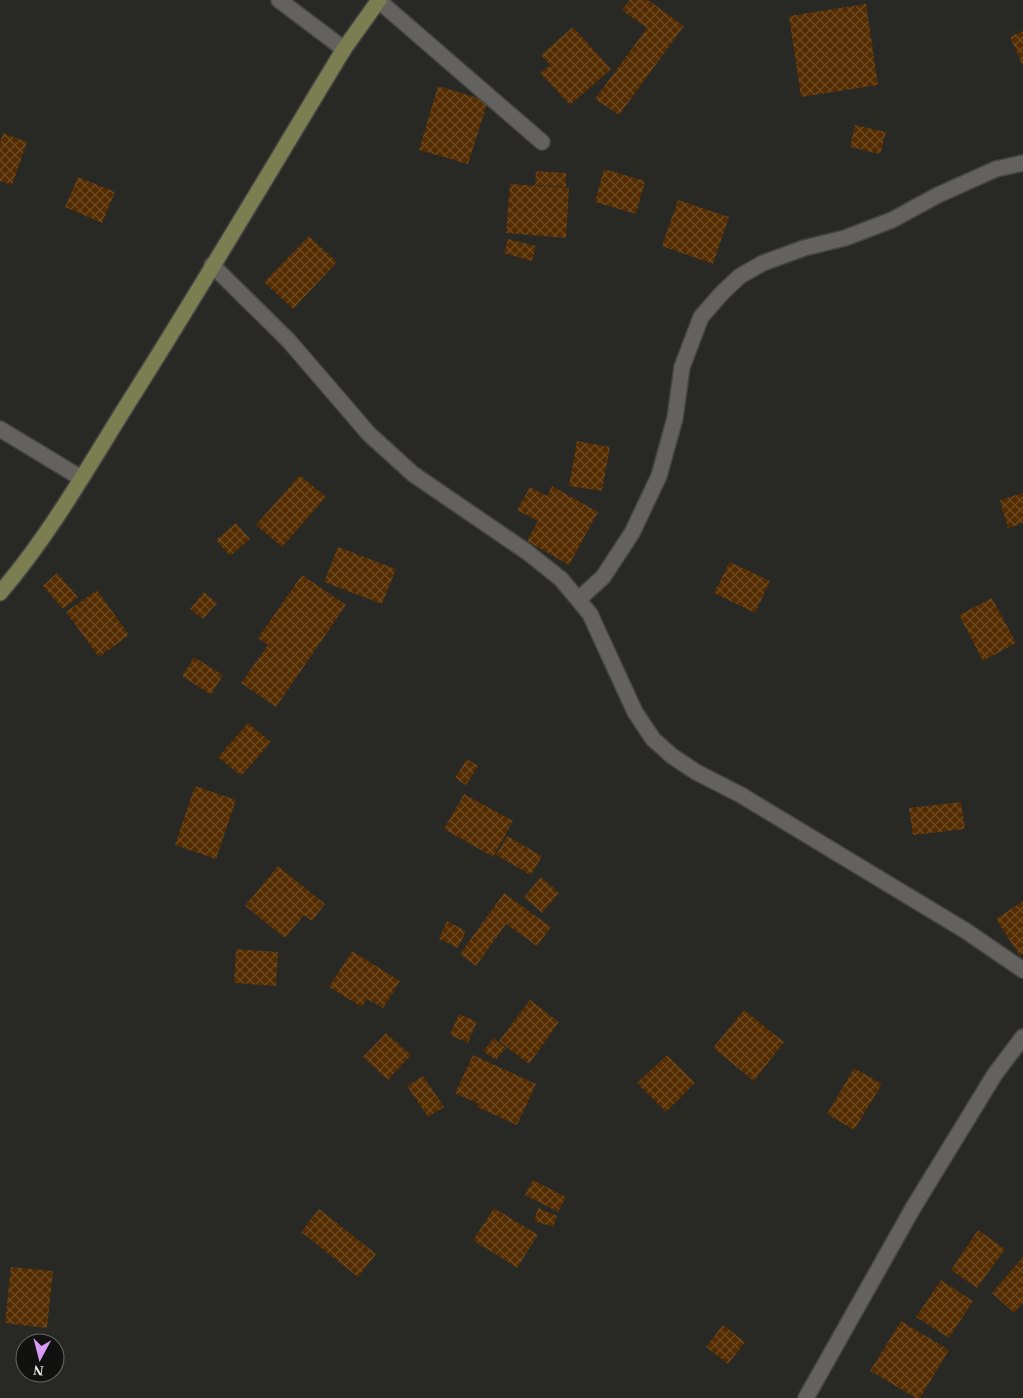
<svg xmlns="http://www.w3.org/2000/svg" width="1023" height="1398" font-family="'Times New Roman',serif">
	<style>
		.building { fill: url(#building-cross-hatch) }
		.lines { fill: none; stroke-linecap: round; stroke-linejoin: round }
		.street-casing { stroke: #454543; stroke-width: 18 }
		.secondary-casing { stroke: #454543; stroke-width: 18 }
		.street { stroke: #63625f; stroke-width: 15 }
		.secondary { stroke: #7b7e51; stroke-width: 15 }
	</style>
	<defs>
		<pattern id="building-cross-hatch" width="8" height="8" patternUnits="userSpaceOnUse" patternTransform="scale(1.25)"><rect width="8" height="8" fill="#542c00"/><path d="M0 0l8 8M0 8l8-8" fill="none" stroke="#6d4b25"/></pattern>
	</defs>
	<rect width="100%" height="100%" fill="#282825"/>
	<!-- building -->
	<g class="building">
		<path d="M630,0H648L684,26L619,115L595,99L647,28L622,10Z"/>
		<path d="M866,4L878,85L801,97L789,16Z"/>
		<path d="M573,27L611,69L570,105L540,73L550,65L541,55Z"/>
		<path d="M1023,31V66L1010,37Z"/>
		<path d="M438,86L488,101L468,164L419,150Z"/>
		<path d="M855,125L886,132L880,154L850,147Z"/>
		<path d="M3,133L27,142L12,185L0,181V143Z"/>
		<path d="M604,169L645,181L636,214L595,202Z"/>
		<path d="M536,171L566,173V187L535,185Z"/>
		<path d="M78,177L115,192L102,223L65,207Z"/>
		<path d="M510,184L569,188L566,238L506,233Z"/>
		<path d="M678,200L729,217L713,264L662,246Z"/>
		<path d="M309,236L337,262L293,309L264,282Z"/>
		<path d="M508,239L536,246L532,261L504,253Z"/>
		<path d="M577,441L610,447L602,491L569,486Z"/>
		<path d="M300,475L326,497L282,547L256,525Z"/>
		<path d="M552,486L598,512L569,565L527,541L538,521L517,510L530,487L547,496Z"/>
		<path d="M1023,493V523L1008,528L1000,500Z"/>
		<path d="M236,523L250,539L230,556L216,540Z"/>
		<path d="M338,547L396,569L382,604L324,582Z"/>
		<path d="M730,562L770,581L755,613L714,593Z"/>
		<path d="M57,573L78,597L63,609L43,586Z"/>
		<path d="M302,575L346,605L276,707L241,683L268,645L258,638Z"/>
		<path d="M97,590L129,635L99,657L66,612Z"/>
		<path d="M204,592L217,603L203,619L190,609Z"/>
		<path d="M992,598L1016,643L983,661L959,615Z"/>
		<path d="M194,657L223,675L211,695L182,676Z"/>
		<path d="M248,723L271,742L241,776L218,757Z"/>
		<path d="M467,759L478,766L466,785L455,778Z"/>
		<path d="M195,786L236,800L216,859L175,845Z"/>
		<path d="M464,794L513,821L493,857L444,829Z"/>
		<path d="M961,802L965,829L913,835L909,808Z"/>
		<path d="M507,836L542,856L531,875L496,855Z"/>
		<path d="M278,866L325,904L312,921L304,915L285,938L245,906Z"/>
		<path d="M541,877L559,893L542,913L524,897Z"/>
		<path d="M504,893L551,927L537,946L506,924L476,966L460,954Z"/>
		<path d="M1023,901V954L1020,956L996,919Z"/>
		<path d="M447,921L466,931L458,948L439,939Z"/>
		<path d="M236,949L278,952L276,986L234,983Z"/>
		<path d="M352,951L400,981L383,1008L367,999L362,1007L329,987Z"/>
		<path d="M530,1000L559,1022L529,1064L499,1041Z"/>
		<path d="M744,1010L784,1042L754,1081L713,1048Z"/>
		<path d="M459,1014L477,1022L468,1043L450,1035Z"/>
		<path d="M386,1033L411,1055L388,1080L363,1057Z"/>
		<path d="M494,1038L506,1048L496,1060L483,1051Z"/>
		<path d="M473,1055L536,1084L517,1125L477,1107L479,1104L455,1093Z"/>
		<path d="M667,1055L695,1083L666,1112L637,1083Z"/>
		<path d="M854,1068L882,1084L854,1130L827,1114Z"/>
		<path d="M423,1076L444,1107L428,1117L407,1086Z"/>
		<path d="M533,1180L566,1197L558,1212L525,1195Z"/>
		<path d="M494,1208L538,1235L517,1268L473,1240Z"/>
		<path d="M538,1208L557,1216L553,1227L534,1221Z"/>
		<path d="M319,1209L376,1254L358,1277L301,1232Z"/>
		<path d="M978,1230L1005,1249L977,1288L951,1270Z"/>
		<path d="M1023,1257V1303L1014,1313L992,1293Z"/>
		<path d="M11,1267L53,1271L47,1328L5,1323Z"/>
		<path d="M941,1280L973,1301L949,1338L916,1317Z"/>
		<path d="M901,1321L949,1350L920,1398H916L870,1371Z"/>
		<path d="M723,1325L745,1342L728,1364L706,1347Z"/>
	</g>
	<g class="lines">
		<defs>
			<g id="street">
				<path d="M279,0L344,49"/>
				<path d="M379,1L542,142"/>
				<path d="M212,265L289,341L369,434L413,474L527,552L561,579L590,614L635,712L653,739L672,756L696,772L741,795L966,931L1023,970"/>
				<path d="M0,429L81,478"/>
				<path d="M579,599L603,577L632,533L659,476L675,418L682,367L701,317L722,293L740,276L763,263L804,248L845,238L892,220L938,195L996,169L1023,163"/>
				<path d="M806,1398L913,1208L995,1074L1023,1037"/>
			</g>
			<path id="secondary" d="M0,593C48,537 86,471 125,408C200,290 271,169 344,49L379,0"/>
		</defs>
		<!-- street casing -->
		<use href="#street" class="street-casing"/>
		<!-- secondary casing -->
		<use href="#secondary" class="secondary-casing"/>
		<!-- street -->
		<use href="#street" class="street"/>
		<!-- secondary -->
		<use href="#secondary" class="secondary"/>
	</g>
	<!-- north arrow -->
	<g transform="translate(40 1358) rotate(187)"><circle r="24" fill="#111110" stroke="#686867"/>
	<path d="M0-4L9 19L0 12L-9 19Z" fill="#d99af7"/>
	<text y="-8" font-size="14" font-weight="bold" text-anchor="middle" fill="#ebebe9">N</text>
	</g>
</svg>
